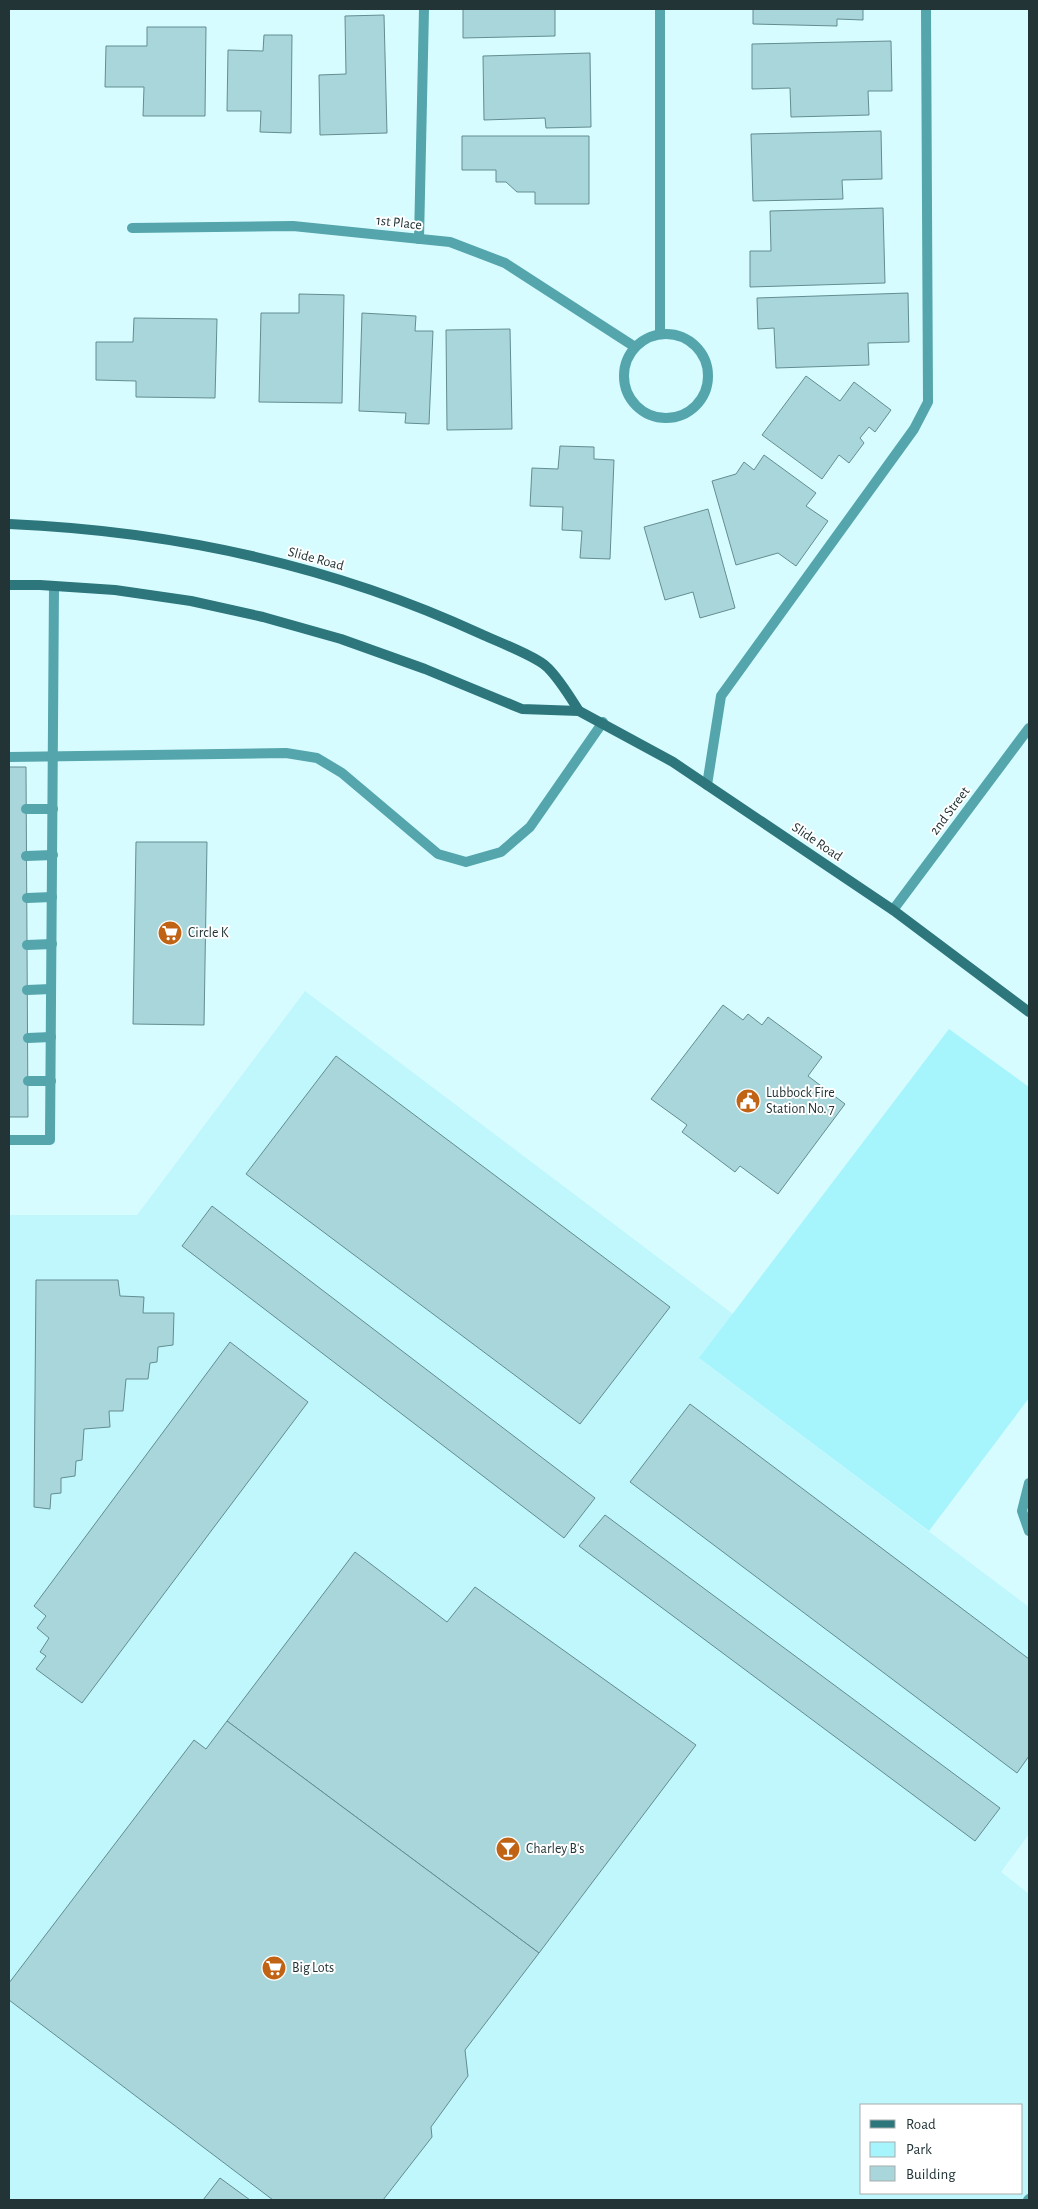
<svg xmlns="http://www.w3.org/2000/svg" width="1038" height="2209" font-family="'Alegreya Sans',sans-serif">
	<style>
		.built { fill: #bff7fd; fill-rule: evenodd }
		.green { fill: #a6f4fc }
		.building { fill: #a9d6da; stroke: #628d91 }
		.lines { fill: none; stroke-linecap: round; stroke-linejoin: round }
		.service { stroke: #54a5ac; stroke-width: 10 }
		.minor { stroke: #54a5ac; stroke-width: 10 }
		.secondary { stroke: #2d767c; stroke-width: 10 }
		.labels { text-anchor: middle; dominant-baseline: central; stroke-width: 4; stroke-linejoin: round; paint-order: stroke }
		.street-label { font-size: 14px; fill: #223436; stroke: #fff }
		.poi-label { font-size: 14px; fill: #223436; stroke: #fff; text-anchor: start }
	</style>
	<rect width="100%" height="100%" fill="#d7fcff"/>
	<!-- built -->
	<path class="built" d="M305,991L733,1314L700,1359L1029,1607V1834L1001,1872L1029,1894V2200H9V1215H137ZM862,2105H1022V2193H862Z"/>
	<!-- green -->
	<path class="green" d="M949,1029L1029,1087V1398L929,1531L699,1358Z"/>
	<!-- building -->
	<g class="building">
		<path d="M463,9H555V36L463,38Z"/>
		<path d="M753,9H863V20L837,19V26L753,24Z"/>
		<path d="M384,15L387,133L320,135L319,75L346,74L345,16Z"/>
		<path d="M147,27H206L205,116H143L144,87H105L106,46H147Z"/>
		<path d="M264,35H292L291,133L260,132L261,111H227L228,50L263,51Z"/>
		<path d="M891,41L892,91H868L869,115L791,117L790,88L752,89V44Z"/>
		<path d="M590,53L591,127L546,128L545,118L484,120L483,56Z"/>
		<path d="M881,131L882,179L842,180L843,199L753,201L751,134Z"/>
		<path d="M462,136H589V204H535V192H517L506,182H496V170H462Z"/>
		<path d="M883,208L885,283L750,287V251H771L770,211Z"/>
		<path d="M908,293L909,342L868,343L869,365L776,368L774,328L758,329L757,298Z"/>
		<path d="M299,294L344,295L342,403L259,402L261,313H299Z"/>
		<path d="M362,313L416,316L415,331H433L429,424L405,423L406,413L359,411Z"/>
		<path d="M134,318L217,319L215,398L136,397V381L96,380V342H133Z"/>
		<path d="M510,329L512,429L447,430L446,330Z"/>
		<path d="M806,376L840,401L854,382L891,410L875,432L869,427L860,438L864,443L849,463L839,455L822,479L762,435Z"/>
		<path d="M560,446L594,447V459L614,460L610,559L580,558L582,531L562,530L563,507L530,506L532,468L558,469Z"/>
		<path d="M764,455L816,493L806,506L828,521L796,566L778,553L736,565L712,481L736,474L744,462L754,470Z"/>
		<path d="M708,509L735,608L700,618L693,592L665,600L644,527Z"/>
		<path d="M9,767H26L28,1117H9Z"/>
		<path d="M136,842H207L204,1025L133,1024Z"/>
		<path d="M723,1005L743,1020L748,1014L762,1025L768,1017L822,1057L808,1076L845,1104L778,1194L740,1166L735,1172L682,1132L687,1125L651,1099Z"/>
		<path d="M336,1056L670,1307L580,1424L246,1174Z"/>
		<path d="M212,1206L595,1498L564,1538L182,1246Z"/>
		<path d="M36,1280H118L120,1296L144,1297L143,1313H174L173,1345L158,1347L157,1362L150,1363L148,1379H126L123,1411H109L110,1427L84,1429L82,1460L76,1461L75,1476L61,1478V1493L51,1494L50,1509L34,1507Z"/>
		<path d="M230,1342L308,1402L82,1703L36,1669L46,1656L40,1652L49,1638L37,1628L46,1616L34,1606Z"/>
		<path d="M690,1404L1029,1659V1756L1017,1773L630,1482Z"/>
		<path d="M605,1515L1000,1808L975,1841L579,1546Z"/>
		<path d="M355,1552L447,1622L475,1587L696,1745L539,1953L227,1721Z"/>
		<path d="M227,1721L539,1953L465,2050L468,2076L431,2127L432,2137L383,2200H273L9,2000V1983L194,1740L206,1749Z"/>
		<path d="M220,2178L250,2200H203Z"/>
	</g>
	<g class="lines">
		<!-- service -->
		<g class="service">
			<path d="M419,239L424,9"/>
			<path d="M9,757L286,753L317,758L342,773L438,854L466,862L501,852L530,827L603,722"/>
			<path d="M707,785L721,696L914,429L928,402L926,9"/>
			<path d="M26,809H53"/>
			<path d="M26,856L53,855"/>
			<path d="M27,898L52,897"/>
			<path d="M27,945L52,944"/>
			<path d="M27,990L51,989"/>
			<path d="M28,1038L51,1037"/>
			<path d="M28,1081H51"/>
			<path d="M9,1140H50L54,586"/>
			<path d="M1029,1483L1022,1511L1029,1531"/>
			<path d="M1028,2200L1029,2199"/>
		</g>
		<!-- minor -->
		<g class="minor">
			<path d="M132,228L293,226L450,242L505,263L635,347"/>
			<circle cx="666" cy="376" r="42"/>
			<path d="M660,334V9"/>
			<path d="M893,910L1029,728"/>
		</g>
		<!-- secondary -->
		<g class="secondary">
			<path d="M9,524C172,531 332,565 481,634C496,641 538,657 548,668C560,680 570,697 579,711"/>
			<path d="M9,585H40L115,590L191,601L263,617L341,639L425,669L522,709L579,711L673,762L893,910L1029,1012"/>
		</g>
	</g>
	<!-- icons -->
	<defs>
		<symbol id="supermarket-disc" viewBox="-11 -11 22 22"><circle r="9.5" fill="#c06314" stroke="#fff"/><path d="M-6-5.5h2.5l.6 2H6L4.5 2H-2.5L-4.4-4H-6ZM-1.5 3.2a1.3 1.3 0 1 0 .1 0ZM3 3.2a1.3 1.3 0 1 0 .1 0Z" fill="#fff"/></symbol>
		<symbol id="civic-disc" viewBox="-11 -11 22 22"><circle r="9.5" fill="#c06314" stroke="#fff"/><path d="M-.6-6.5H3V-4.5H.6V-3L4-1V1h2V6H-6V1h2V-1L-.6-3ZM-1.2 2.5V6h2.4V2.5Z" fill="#fff"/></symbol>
		<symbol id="bar-disc" viewBox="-11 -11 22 22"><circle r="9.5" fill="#c06314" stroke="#fff"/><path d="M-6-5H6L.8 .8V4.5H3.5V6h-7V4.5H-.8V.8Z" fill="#fff"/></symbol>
	</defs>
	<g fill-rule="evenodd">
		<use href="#supermarket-disc" x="156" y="919" width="28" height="28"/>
		<use href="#civic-disc" x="734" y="1087" width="28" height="28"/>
		<use href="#bar-disc" x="494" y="1835" width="28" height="28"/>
		<use href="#supermarket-disc" x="260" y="1954" width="28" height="28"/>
	</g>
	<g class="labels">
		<!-- street labels -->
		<g class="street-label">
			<text transform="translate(399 223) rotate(6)">1st Place</text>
			<text transform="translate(316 559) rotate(15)">Slide Road</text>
			<text transform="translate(950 811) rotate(-53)">2nd Street</text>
			<text transform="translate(817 842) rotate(34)">Slide Road</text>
		</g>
		<!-- poi labels -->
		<g class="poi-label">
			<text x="188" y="933">Circle K</text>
			<text x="766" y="1093">Lubbock Fire<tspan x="766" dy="16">Station No. 7</tspan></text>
			<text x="526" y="1849">Charley B's</text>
			<text x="292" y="1968">Big Lots</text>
		</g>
	</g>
	<!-- border -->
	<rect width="1038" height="2209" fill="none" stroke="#223436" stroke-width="20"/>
	<!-- legend -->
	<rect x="860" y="2104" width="162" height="90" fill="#ffffff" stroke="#a7aeaf"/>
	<rect x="870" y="2120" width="25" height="8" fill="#2d767c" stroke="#a7aeaf"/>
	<text x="906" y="2129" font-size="15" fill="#223436">Road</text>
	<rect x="870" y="2142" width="25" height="15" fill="#a6f4fc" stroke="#a7aeaf"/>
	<text x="906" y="2154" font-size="15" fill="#223436">Park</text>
	<rect x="870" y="2166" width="25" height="15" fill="#a9d6da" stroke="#a7aeaf"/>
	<text x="906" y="2179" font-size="15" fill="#223436">Building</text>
</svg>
